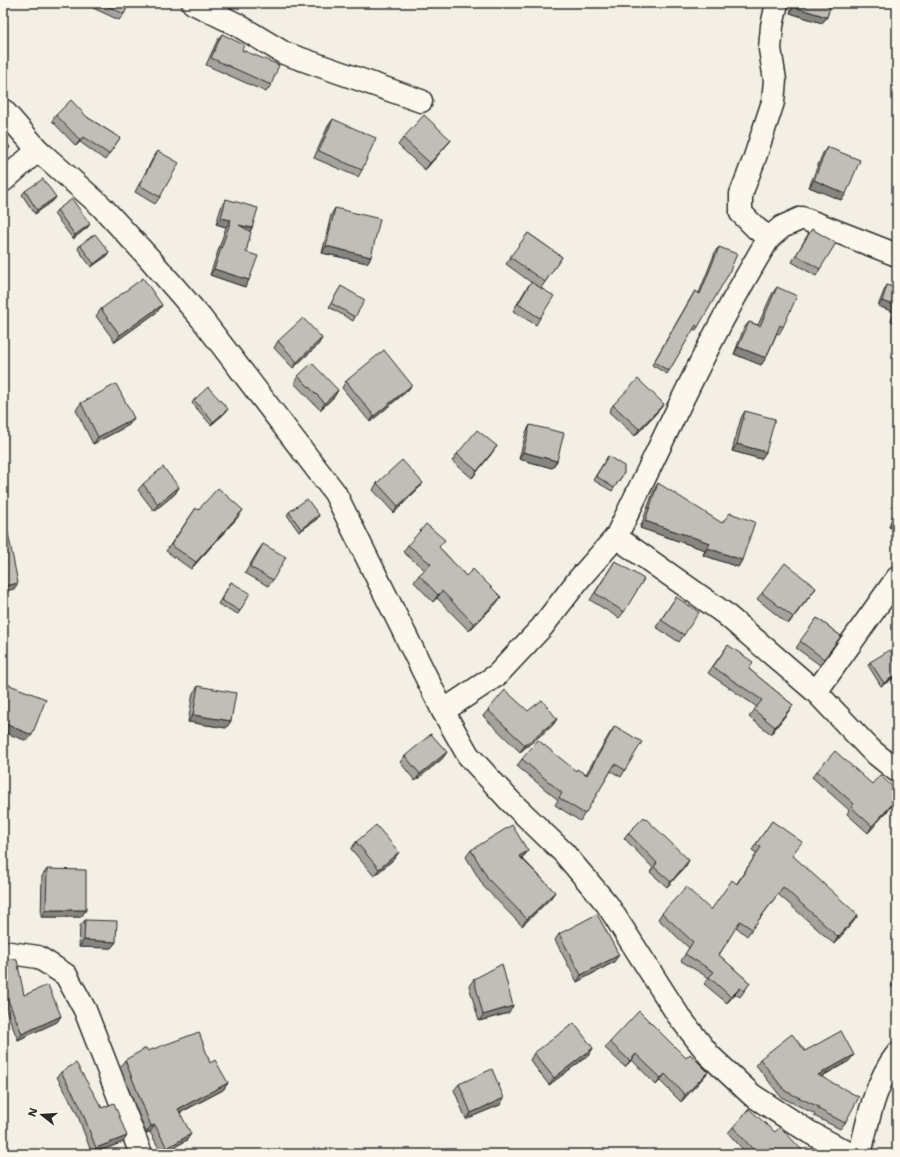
<svg xmlns="http://www.w3.org/2000/svg" width="900" height="1157" font-family="'Shantell Sans',sans-serif">
	<style>
		.lines { fill: none; stroke-linecap: round; stroke-linejoin: round }
		.minor-casing { stroke: #2b2b2b; stroke-width: 25 }
		.minor { stroke: #fbf7ec; stroke-width: 22 }
		.wall { fill: #a5a39d; stroke: #2b2b2b }
		.shaded-wall { fill: #86857f; stroke: #2b2b2b }
		.building { fill: #c0beb6; stroke: #2b2b2b }
	</style>
	<rect width="100%" height="100%" fill="#f3efe4"/>
	<filter id="ink" filterUnits="userSpaceOnUse"><feTurbulence type="fractalNoise" baseFrequency=".025" numOctaves="2"/><feDisplacementMap in="SourceGraphic" scale="8" xChannelSelector="R" yChannelSelector="G"/><feConvolveMatrix kernelMatrix="1 2 1 2 8 2 1 2 1" color-interpolation-filters="sRGB"/></filter>
	<g filter="url(#ink)">
		<g class="lines">
			<defs>
				<g id="minor">
					<path d="M193,3L236,24L284,53L421,101"/>
					<path d="M3,110L38,150L101,206L150,259L201,318L335,493L443,711L468,755L510,801L564,853L607,904L678,1015L709,1055L752,1095L809,1132L850,1154"/>
					<path d="M3,181L38,150"/>
					<path d="M769,238L782,227L802,218L897,255"/>
					<path d="M616,537C665,437 711,333 769,238L757,229L741,213V194L754,160L773,102L775,80L770,49L772,26L777,3"/>
					<path d="M816,692L897,578"/>
					<path d="M443,711L497,675L542,627L579,579L616,537L724,613L816,692L871,750L897,771"/>
					<path d="M3,952L38,957L66,975L85,1010L141,1154"/>
					<path d="M860,1154C868,1120 875,1082 897,1054"/>
				</g>
			</defs>
			<!-- minor casing -->
			<use href="#minor" class="minor-casing"/>
			<!-- minor -->
			<use href="#minor" class="minor"/>
		</g>
		<!-- wall -->
		<g class="wall">
			<path d="M95,3H129L124,14L119,20L93,8Z"/>
			<path d="M793,3H831L827,17L822,23L790,13Z"/>
			<path d="M222,34L242,50L271,85L266,92L206,65L217,41Z"/>
			<path d="M56,115L87,117L120,138L105,160L80,142L76,146L52,121Z"/>
			<path d="M333,119L362,170L358,177L314,158L328,126Z"/>
			<path d="M403,138L451,140L446,146L425,170L398,145Z"/>
			<path d="M827,147L846,194L841,200L809,187L823,153Z"/>
			<path d="M158,151L160,197L155,204L135,192L153,158Z"/>
			<path d="M25,191L56,197L53,201L35,214L22,195Z"/>
			<path d="M226,199L252,228L250,231L246,252L249,280L245,287L210,275L226,227L216,224L222,205Z"/>
			<path d="M335,208L371,257L367,263L322,253L331,215Z"/>
			<path d="M57,210L88,227L73,239L54,214Z"/>
			<path d="M812,229L820,269L816,276L792,262L807,236Z"/>
			<path d="M528,233L562,257L541,288L540,318L536,325L513,311L526,289L531,282L532,283L506,264Z"/>
			<path d="M80,245L109,252L107,256L91,267L78,249Z"/>
			<path d="M719,247L698,327L696,330L693,329L667,374L652,365L693,294L695,291L699,293L716,250Z"/>
			<path d="M887,285L897,289V324L891,321L894,312L878,306L884,291Z"/>
			<path d="M341,286L355,317L353,321L329,307Z"/>
			<path d="M777,287L783,327L779,334L777,333L766,358L761,365L734,354L744,328L749,322L758,325L772,294Z"/>
			<path d="M162,305L157,312L115,342L96,316L101,309Z"/>
			<path d="M322,338L318,345L293,368L274,348L278,341Z"/>
			<path d="M298,376L338,390L334,397L320,410L294,383Z"/>
			<path d="M346,381L412,385L407,391L370,422L342,388Z"/>
			<path d="M194,400L225,413L211,425L192,403Z"/>
			<path d="M81,403L129,425L93,444L76,410Z"/>
			<path d="M664,404L659,410L635,436L609,412L613,405Z"/>
			<path d="M745,411L766,452L761,459L732,451L741,418Z"/>
			<path d="M530,425L557,461L552,468L519,459L526,432Z"/>
			<path d="M492,453L472,478L452,461L457,454Z"/>
			<path d="M608,456L624,473L612,491L593,480Z"/>
			<path d="M897,465V480L892,478Z"/>
			<path d="M377,483H423L418,489L394,513L373,490Z"/>
			<path d="M658,483L742,560L738,567L703,555L705,550L640,528L654,490Z"/>
			<path d="M143,484L179,487L175,494L154,511L138,490Z"/>
			<path d="M897,501V530L889,527Z"/>
			<path d="M196,508L198,510L238,517L191,569L166,551Z"/>
			<path d="M289,512L319,515L317,519L299,532L287,515Z"/>
			<path d="M263,544L273,580L268,586L245,573L258,551Z"/>
			<path d="M408,545L439,547L466,576L496,604L469,631L437,598L433,602L414,582L419,575L425,570L403,552Z"/>
			<path d="M615,561L624,612L619,618L590,600Z"/>
			<path d="M231,582L240,611L238,614L218,604Z"/>
			<path d="M762,593L811,595L788,624L757,599Z"/>
			<path d="M676,597L684,635L679,642L656,627Z"/>
			<path d="M817,618L841,636L820,665L796,648Z"/>
			<path d="M728,645L749,669L793,705L771,734L749,717L757,707L708,673Z"/>
			<path d="M897,661V676L881,686L868,665L870,662Z"/>
			<path d="M198,686L231,721L226,728L188,722L193,693Z"/>
			<path d="M488,710L528,711L557,719L552,726L520,752L483,716Z"/>
			<path d="M615,726L625,770L621,777L611,771L580,821L555,805L558,800L517,766L522,759L576,771L586,774L610,733Z"/>
			<path d="M447,752L442,759L415,781L400,762L405,756Z"/>
			<path d="M817,771L897,791V800L868,833L847,814L849,810L812,777Z"/>
			<path d="M772,821L792,855L854,921L834,944L778,894L747,936L736,927L719,955L750,983L740,997L735,994L727,1003L704,984L709,978L681,961L689,948L658,919L662,913L711,910L737,883L757,853L752,850Z"/>
			<path d="M628,833L686,866L667,887L650,872L653,868L624,838Z"/>
			<path d="M356,842L399,852L394,859L374,876L351,849Z"/>
			<path d="M471,850L528,851L523,857L522,858L555,892L550,899L522,926L484,887L466,857Z"/>
			<path d="M47,869L86,910L81,917H41L42,876Z"/>
			<path d="M85,920L116,942L111,948L79,947L80,926Z"/>
			<path d="M559,934L614,962L577,982L555,940Z"/>
			<path d="M3,957L24,995L61,1016L57,1022L18,1040L3,1003Z"/>
			<path d="M897,978V990L891,986Z"/>
			<path d="M474,979L509,1013L479,1021L469,986Z"/>
			<path d="M610,1042L686,1058L708,1072L703,1078L681,1102L660,1081L656,1085L632,1060L625,1067L605,1048Z"/>
			<path d="M593,1048L589,1055L549,1085L530,1060L534,1053Z"/>
			<path d="M148,1051L210,1063L228,1083L223,1090L180,1113L187,1140L163,1154H162L150,1132L146,1133L120,1067L125,1060Z"/>
			<path d="M805,1051L849,1061L821,1077L845,1123L840,1129L814,1116L815,1114L781,1097L756,1065L760,1059Z"/>
			<path d="M61,1072L102,1108L123,1142L92,1154L76,1111L57,1077Z"/>
			<path d="M459,1084L504,1098L500,1105L466,1119L454,1090Z"/>
			<path d="M733,1127L775,1132L802,1154H747L728,1133Z"/>
		</g>
		<!-- shaded-wall -->
		<g class="shaded-wall">
			<path d="M794,7L827,17L822,23L790,13Z"/>
			<path d="M83,137L80,142L76,146L80,140Z"/>
			<path d="M451,140L446,146L425,170L430,163Z"/>
			<path d="M10,147L8,150L3,154V153Z"/>
			<path d="M814,180L846,194L841,200L809,187Z"/>
			<path d="M56,197L53,201L35,214L37,210Z"/>
			<path d="M221,218L231,220L226,227L216,224Z"/>
			<path d="M90,224L88,227L73,239L75,235Z"/>
			<path d="M239,225L252,228L248,235Z"/>
			<path d="M326,246L371,257L367,263L322,253Z"/>
			<path d="M109,252L107,256L91,267L94,264Z"/>
			<path d="M214,269L249,280L245,287L210,275Z"/>
			<path d="M882,301L897,306V307L894,312L878,306Z"/>
			<path d="M162,305L157,312L115,342L120,335Z"/>
			<path d="M322,338L318,345L293,368L297,362Z"/>
			<path d="M738,347L766,358L761,365L734,354Z"/>
			<path d="M412,385L407,391L370,422L374,416Z"/>
			<path d="M338,390L334,397L320,410L325,403Z"/>
			<path d="M664,404L659,410L635,436L639,429Z"/>
			<path d="M228,409L225,413L211,425L213,422Z"/>
			<path d="M134,418L129,425L93,444L98,437Z"/>
			<path d="M737,444L766,452L761,459L732,451Z"/>
			<path d="M497,446L492,453L472,478L477,471Z"/>
			<path d="M523,452L557,461L552,468L519,459Z"/>
			<path d="M896,471L897,472V480L892,478Z"/>
			<path d="M423,483L418,489L394,513L398,506Z"/>
			<path d="M179,487L175,494L154,511L158,504Z"/>
			<path d="M243,510L238,517L191,569L196,562Z"/>
			<path d="M319,515L317,519L299,532L301,529Z"/>
			<path d="M893,520L897,522V530L889,527Z"/>
			<path d="M645,521L710,543L705,550L640,528Z"/>
			<path d="M708,548L742,560L738,567L703,555Z"/>
			<path d="M18,583L14,589L3,592V591L6,586Z"/>
			<path d="M816,588L811,595L788,624L793,617Z"/>
			<path d="M442,591L437,598L433,602L438,595Z"/>
			<path d="M501,597L496,604L469,631L474,624Z"/>
			<path d="M897,674V676L881,686L884,683Z"/>
			<path d="M793,705L789,711L771,734L775,727Z"/>
			<path d="M193,715L231,721L226,728L188,722Z"/>
			<path d="M557,719L552,726L520,752L525,745Z"/>
			<path d="M3,723L32,735L27,741L3,732Z"/>
			<path d="M447,752L442,759L415,781L420,774Z"/>
			<path d="M897,799V800L868,833L872,826Z"/>
			<path d="M528,851L523,857L514,863L519,856Z"/>
			<path d="M399,852L394,859L374,876L379,869Z"/>
			<path d="M689,860L686,866L667,887L671,882Z"/>
			<path d="M555,892L550,899L522,926L527,919Z"/>
			<path d="M46,910H86L81,917H41Z"/>
			<path d="M858,915L854,921L834,944L838,937Z"/>
			<path d="M84,940L116,942L111,948L79,947Z"/>
			<path d="M619,955L614,962L577,982L581,975Z"/>
			<path d="M740,988L735,994L727,1003L731,997Z"/>
			<path d="M513,1006L509,1013L479,1021L483,1015Z"/>
			<path d="M61,1016L57,1022L18,1040L22,1034Z"/>
			<path d="M593,1048L589,1055L549,1085L554,1078Z"/>
			<path d="M636,1054L632,1060L625,1067L630,1061Z"/>
			<path d="M854,1055L849,1061L813,1081L818,1075Z"/>
			<path d="M708,1072L703,1078L681,1102L685,1095Z"/>
			<path d="M665,1074L660,1081L656,1085L661,1078Z"/>
			<path d="M228,1083L223,1090L173,1116L178,1109Z"/>
			<path d="M504,1098L500,1105L466,1119L471,1113Z"/>
			<path d="M155,1125L150,1132L146,1133L151,1126Z"/>
			<path d="M191,1134L187,1140L163,1154L167,1148Z"/>
			<path d="M127,1136L123,1142L92,1154L96,1148Z"/>
		</g>
		<!-- building -->
		<g class="building">
			<path d="M102,3H129L124,14Z"/>
			<path d="M795,3H831L827,17L794,7Z"/>
			<path d="M222,34L244,45L242,50L279,65L271,85L211,58Z"/>
			<path d="M71,100L87,117L120,138L109,154L83,137L80,140L56,115Z"/>
			<path d="M424,115L451,140L430,163L403,138Z"/>
			<path d="M333,119L376,138L362,170L319,151Z"/>
			<path d="M3,138L10,147L3,153Z"/>
			<path d="M827,147L860,160L846,194L814,180Z"/>
			<path d="M158,151L179,163L160,197L139,185Z"/>
			<path d="M43,179L56,197L37,210L25,191Z"/>
			<path d="M72,199L90,224L75,235L57,210Z"/>
			<path d="M226,199L258,208L252,228L239,225L251,232L246,252L258,256L249,280L214,269L231,220L221,218Z"/>
			<path d="M335,208L380,219L371,257L326,246Z"/>
			<path d="M812,229L836,243L820,269L796,255Z"/>
			<path d="M528,233L562,257L545,282L510,257Z"/>
			<path d="M95,234L109,252L94,264L80,245Z"/>
			<path d="M719,247L737,254L728,275L698,327L696,325L669,371L654,362L695,291L700,294Z"/>
			<path d="M143,278L162,305L120,335L101,309Z"/>
			<path d="M531,282L554,296L540,318L518,304Z"/>
			<path d="M887,285L897,289V306L882,301Z"/>
			<path d="M341,286L365,300L355,317L331,303Z"/>
			<path d="M777,287L797,296L783,327L780,325L766,358L738,347L749,322L760,326Z"/>
			<path d="M897,308V317L895,316Z"/>
			<path d="M303,318L322,338L297,362L278,341Z"/>
			<path d="M384,350L412,385L374,416L346,381Z"/>
			<path d="M312,363L338,390L325,403L298,376Z"/>
			<path d="M638,379L664,404L639,429L613,405Z"/>
			<path d="M116,384L134,418L98,437L81,403Z"/>
			<path d="M208,387L228,409L213,422L194,400Z"/>
			<path d="M745,411L775,419L766,452L737,444Z"/>
			<path d="M530,425L564,433L557,461L523,452Z"/>
			<path d="M477,430L497,446L477,471L457,454Z"/>
			<path d="M608,456L624,466V473L614,488L596,476Z"/>
			<path d="M402,460L423,483L398,506L377,483Z"/>
			<path d="M163,467L179,487L158,504L143,484Z"/>
			<path d="M658,483L722,523L730,513L755,522L742,560L708,548L710,543L645,521Z"/>
			<path d="M218,488L243,510L196,562L171,545L196,508L198,510Z"/>
			<path d="M307,499L319,515L301,529L289,512Z"/>
			<path d="M3,508L18,583L6,586L5,581L4,643H3Z"/>
			<path d="M897,509V522L893,520Z"/>
			<path d="M426,524L445,540L439,547L466,576L473,569L501,597L474,624L442,591L438,595L419,575L431,564L408,545Z"/>
			<path d="M263,544L286,557L273,580L250,567Z"/>
			<path d="M615,561L644,579L624,612L595,593Z"/>
			<path d="M785,563L816,588L793,617L762,593Z"/>
			<path d="M231,582L250,593L240,611L221,600Z"/>
			<path d="M676,597L699,612L684,635L661,620Z"/>
			<path d="M817,618L841,636L824,659L800,641Z"/>
			<path d="M728,645L753,662L749,669L793,705L775,727L754,710L762,700L713,667Z"/>
			<path d="M890,650L897,661V674L884,683L870,662Z"/>
			<path d="M7,684L46,699L32,735L3,723V693Z"/>
			<path d="M198,686L236,693L231,721L193,715Z"/>
			<path d="M505,690L528,711L542,700L557,719L525,745L488,710Z"/>
			<path d="M615,726L642,742L625,770L615,764L585,814L559,798L562,793L522,759L538,740L576,771L577,769L587,775Z"/>
			<path d="M431,734L447,752L420,774L405,756Z"/>
			<path d="M835,751L872,784L880,775L897,791V799L872,826L851,807L854,804L817,771Z"/>
			<path d="M644,817L689,860L671,882L654,867L657,863L628,833Z"/>
			<path d="M772,821L802,842L792,855L858,915L838,937L783,887L752,929L740,921L719,955L750,983L744,991L740,988L731,997L709,977L714,972L685,954L693,942L662,913L686,887L711,910L732,880L737,884L761,847L756,844Z"/>
			<path d="M376,825L399,852L379,869L356,842Z"/>
			<path d="M512,825L528,851L519,856L555,892L527,919L489,880L471,850Z"/>
			<path d="M47,869L86,870V910H46Z"/>
			<path d="M597,914L619,955L581,975L559,934Z"/>
			<path d="M85,920L117,921L116,942L84,940Z"/>
			<path d="M3,957L17,960L24,995L48,985L61,1016L22,1034L3,988Z"/>
			<path d="M502,964L513,1006L483,1015L474,979Z"/>
			<path d="M639,1011L686,1058L690,1054L708,1072L685,1095L665,1074L661,1078L636,1054L630,1061L610,1042Z"/>
			<path d="M574,1023L593,1048L554,1078L534,1053Z"/>
			<path d="M841,1031L854,1055L818,1075L859,1097L845,1123L818,1109L819,1107L785,1091L760,1059L792,1034L805,1051Z"/>
			<path d="M199,1032L210,1063L215,1060L228,1083L178,1109L191,1134L167,1148L155,1125L151,1126L125,1060L146,1048L148,1051Z"/>
			<path d="M76,1063L102,1108L114,1103L127,1136L96,1148L80,1106L61,1072Z"/>
			<path d="M492,1069L504,1098L471,1113L459,1084Z"/>
			<path d="M749,1109L775,1132L780,1127L804,1152L801,1154H757L733,1127Z"/>
		</g>
	</g>
	<!-- margin -->
	<rect width="900" height="1157" fill="none" stroke="#fbf7ec" stroke-width="16"/>
	<rect x="8" y="8" width="884" height="1141" fill="none" stroke="#2b2b2b" stroke-width="1.5" filter="url(#ink)"/>
	<!-- north arrow -->
	<g transform="translate(42 1115) rotate(287)" stroke="#fbf7ec" stroke-width="3" paint-order="stroke">
	<path d="M0-3L7 15L0 10L-7 15Z" fill="#2b2b2b"/>
	<text y="-6" font-size="11" font-weight="bold" text-anchor="middle" fill="#2b2b2b">N</text>
	</g>
</svg>
